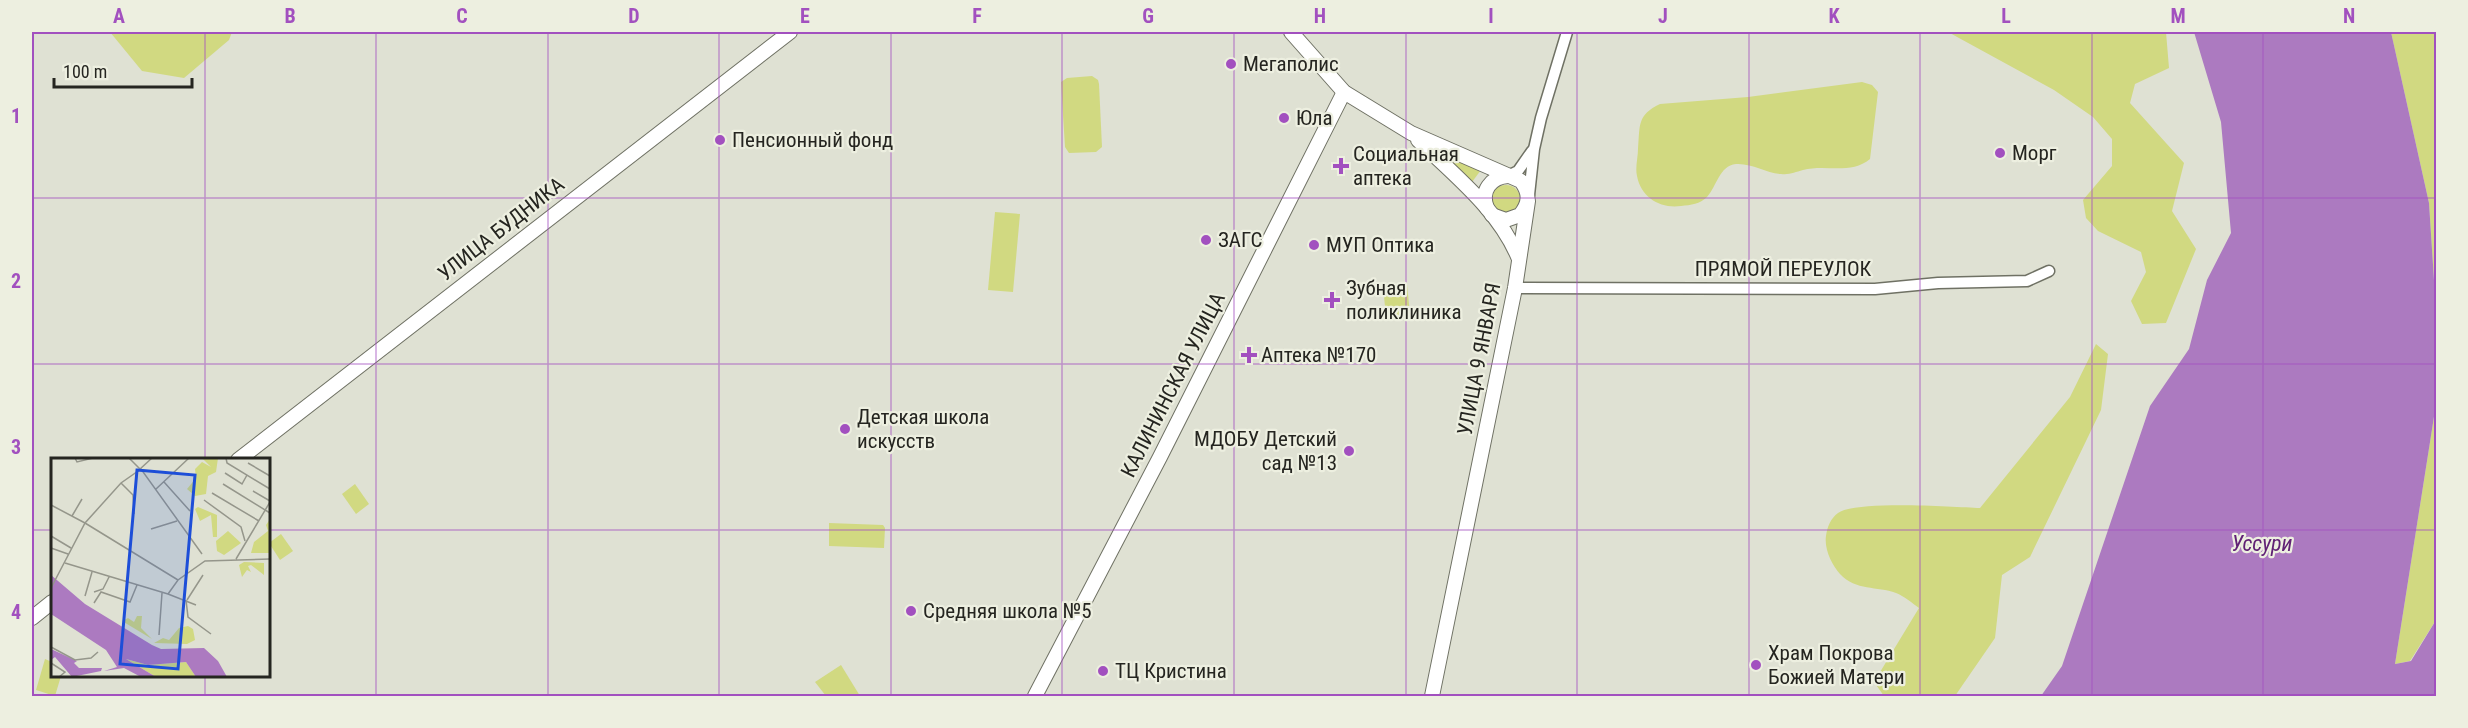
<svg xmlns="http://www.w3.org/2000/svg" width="2468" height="728" font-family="'Roboto Condensed',sans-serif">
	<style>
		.green { fill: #d1d981 }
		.water { fill: #ac7ac0 }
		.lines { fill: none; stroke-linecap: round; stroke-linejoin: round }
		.minor-casing { stroke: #6f7164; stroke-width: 13 }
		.major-casing { stroke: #6f7164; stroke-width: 16 }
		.minor { stroke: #fff; stroke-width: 10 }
		.major { stroke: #fff; stroke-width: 14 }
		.grid { fill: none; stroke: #a250bf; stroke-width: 1.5; stroke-opacity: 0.55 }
		.poi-dot { fill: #a250bf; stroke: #edefe0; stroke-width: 2 }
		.labels { text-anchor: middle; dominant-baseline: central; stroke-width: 4.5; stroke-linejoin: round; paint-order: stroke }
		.poi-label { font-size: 21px; fill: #252520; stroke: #edefe0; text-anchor: start }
		.street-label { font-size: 21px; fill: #252520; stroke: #edefe0 }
		.water-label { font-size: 22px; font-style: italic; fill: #602175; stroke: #edefe0 }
		.inset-road { fill: none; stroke: #95968b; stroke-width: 1.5 }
		.view { fill: #1d4ed8; fill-opacity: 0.15; stroke: #1d4ed8; stroke-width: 3 }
		.inset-edge { fill: none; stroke: #252520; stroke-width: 3 }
		.neatline { fill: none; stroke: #a250bf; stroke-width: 2 }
		.grid-label { font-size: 20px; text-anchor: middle; font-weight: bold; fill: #a250bf }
	</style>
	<rect width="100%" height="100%" fill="#dfe1d3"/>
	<!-- green -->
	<g class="green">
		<path d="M110,32H232L229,40L184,78L142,71Z"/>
		<path d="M1948,32H2166L2169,68L2135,84L2130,103L2184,163L2172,211L2196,249L2166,323L2142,324L2131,301L2146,272L2141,252L2098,231L2086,218L2083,200L2112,166V139L2093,117L2054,90Z"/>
		<path d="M2391,32H2436V311L2429,203Z"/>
		<path d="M1092,76L1098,80L1099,84L1102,147L1096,152L1069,153L1065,147L1061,82L1067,78Z"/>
		<path d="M1862,82L1872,85L1878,92L1870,159C1851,175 1825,164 1803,170C1795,172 1790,175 1781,174C1766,173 1752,163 1736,164C1719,166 1717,186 1707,197C1700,204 1691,205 1681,206C1661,209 1641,198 1637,176C1635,168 1638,157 1638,149C1640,125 1637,115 1660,104L1748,97Z"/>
		<path d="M1439,149L1481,170L1472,182Z"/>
		<circle cx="1506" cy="199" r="14"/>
		<path d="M995,212L1020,214L1013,292L988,290Z"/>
		<path d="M1407,284L1410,314L1386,316L1383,287Z"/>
		<path d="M2096,344L2108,354L2101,410L2030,557L2002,575L1995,638L1955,696H1884L1874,682L1919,608C1912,603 1904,596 1896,593C1877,586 1856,591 1840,574C1832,565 1824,549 1826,536C1827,527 1831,518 1838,513C1856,500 1954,507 1980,508L2070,397Z"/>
		<path d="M2436,404V620L2410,661L2395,664Z"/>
		<path d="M355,484L369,504L356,514L342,494Z"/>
		<path d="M829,523L883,525L885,528L884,548L829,546Z"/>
		<path d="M281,534L293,551L280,560L269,543Z"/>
		<path d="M45,659L52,662V676H61L55,696L36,690Z"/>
		<path d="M841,665L860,696H826L815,682Z"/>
	</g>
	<!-- water -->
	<path class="water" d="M2194,32H2391L2429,203L2436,311V404L2395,664L2411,661L2436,620V696H2041L2062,666L2150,406L2189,349L2207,280L2231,233L2221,122Z"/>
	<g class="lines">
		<defs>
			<g id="minor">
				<path d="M1508,176L1518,171L1532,151"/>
				<path d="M1529,195L1534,149L1541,118L1567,32"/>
				<path d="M1515,288L1875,289L1938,283L2027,281L2049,271"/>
			</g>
			<g id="major">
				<path d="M1291,32L1344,92L1411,133L1521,181C1530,193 1530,203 1520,215L1506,220L1492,215"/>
				<path d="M1418,140C1455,176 1499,210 1519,259"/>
				<path d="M1487,208C1480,191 1491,177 1508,176"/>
				<path d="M238,460L790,32"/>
				<path d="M32,618L52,602"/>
				<path d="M1035,696L1160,457L1344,92"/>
				<path d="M1432,696L1515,288L1528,201"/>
			</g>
		</defs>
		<!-- minor casing -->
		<use href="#minor" class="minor-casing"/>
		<!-- major casing -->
		<use href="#major" class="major-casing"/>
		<!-- minor -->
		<use href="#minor" class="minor"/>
		<!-- major -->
		<use href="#major" class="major"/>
	</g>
	<!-- grid -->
	<path class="grid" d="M205,32V460M376,32V696M548,32V696M719,32V696M891,32V696M1062,32V696M1234,32V696M1406,32V696M1577,32V696M1749,32V696M1920,32V696M2092,32V696M2263,32V696M32,198H2436M32,364H2436M32,530H52M268,530H2436M205,676V696"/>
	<!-- markers -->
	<g class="poi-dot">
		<circle cx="1231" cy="64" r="6"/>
		<circle cx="1284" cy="118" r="6"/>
		<circle cx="720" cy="140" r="6"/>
		<circle cx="2000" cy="153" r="6"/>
		<path d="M1338 157h6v6h6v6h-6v6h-6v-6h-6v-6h6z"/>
		<circle cx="1206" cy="240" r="6"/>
		<circle cx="1314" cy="245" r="6"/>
		<path d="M1329 291h6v6h6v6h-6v6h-6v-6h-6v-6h6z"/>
		<path d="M1246 346h6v6h6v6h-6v6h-6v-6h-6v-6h6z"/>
		<circle cx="845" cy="429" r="6"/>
		<circle cx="1349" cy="451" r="6"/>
		<circle cx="911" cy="611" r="6"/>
		<circle cx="1756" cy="665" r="6"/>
		<circle cx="1103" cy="671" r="6"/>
	</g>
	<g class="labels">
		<!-- poi labels -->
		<g class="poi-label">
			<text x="1243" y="64">Мегаполис</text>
			<text x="1296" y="118">Юла</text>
			<text x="732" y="140">Пенсионный фонд</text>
			<text x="2012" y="153">Морг</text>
			<text x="1353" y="154">Социальная<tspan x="1353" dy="24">аптека</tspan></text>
			<text x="1218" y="240">ЗАГС</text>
			<text x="1326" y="245">МУП Оптика</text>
			<text x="1346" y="288">Зубная<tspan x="1346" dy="24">поликлиника</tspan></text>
			<text x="1261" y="355">Аптека №170</text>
			<text x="857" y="417">Детская школа<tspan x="857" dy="24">искусств</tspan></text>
			<text x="1337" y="439" text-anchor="end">МДОБУ Детский<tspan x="1337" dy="24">сад №13</tspan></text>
			<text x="923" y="611">Средняя школа №5</text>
			<text x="1768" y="653">Храм Покрова<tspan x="1768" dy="24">Божией Матери</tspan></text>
			<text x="1115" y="671">ТЦ Кристина</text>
		</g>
		<!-- street labels -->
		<g class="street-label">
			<text transform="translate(501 229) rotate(-38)">УЛИЦА БУДНИКА</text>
			<text x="1783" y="269">ПРЯМОЙ ПЕРЕУЛОК</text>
			<text transform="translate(1479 359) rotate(-79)">УЛИЦА 9 ЯНВАРЯ</text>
			<text transform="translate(1173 385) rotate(-63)">КАЛИНИНСКАЯ УЛИЦА</text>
		</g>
		<!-- water labels -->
		<g class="water-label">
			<text x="2262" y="543">Уссури</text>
		</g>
	</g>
	<!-- overview -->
	<g transform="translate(51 458)">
		<rect width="219" height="219" fill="#dfe1d3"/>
		<path d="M151,0H167L165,14L157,18L155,36L144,38L136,31L145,20L144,11L151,4L160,9ZM147,49L166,57V79H162L160,57L149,63L144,51ZM219,61V95H200L203,84L217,73L215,67ZM177,73L190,85L173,97L166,93L165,83ZM193,104L213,105V117L200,107L197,108L200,114L196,112L191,119L188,107ZM86,158H91L90,170L101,181L71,163L77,160L83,164ZM137,168L142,171L144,182L136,186L103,185L112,180L118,182L128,170ZM75,201L97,207L135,204L145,219H105Z" fill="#d1d981"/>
		<path d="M0,117L34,146L101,187L110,191L153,190L167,203L176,219H145L135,204L97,207L75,201L105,219H90L73,210L53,213L66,209L55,192L0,156ZM0,191L26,203L23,205L28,210H51L50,213L21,219L4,199L0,202Z" fill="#ac7ac0"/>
		<path class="inset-road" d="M24,0L26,4L42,0M78,0L89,11L101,0M175,0L176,5L219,31M197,5L219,18M174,15L191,26L196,17M113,24L139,53M70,25L82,37L83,56M172,26L219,55M105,31L138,0M202,33L219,43M161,35L208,63M153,42L190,69L194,83M0,47L34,65M21,58L31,41M34,65L127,122M100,71L126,63M0,78L20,90M0,90L17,96M185,101L219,44M14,105L117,136M0,130L34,65L70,25L90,11L151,96M43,134L52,131L58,119M117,136L145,147M117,136L127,122L154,103L219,101M34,138L41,114M135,142L137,159L160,176M136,142L152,117M43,145L50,134L79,144L86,127M108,177L111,135M0,189L24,202L40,200L47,194M0,205L14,214L8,219"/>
		<path class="view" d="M86,12L144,17L127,211L69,206Z"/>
		<rect width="219" height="219" class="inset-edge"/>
	</g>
	<!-- border -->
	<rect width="2468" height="728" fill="none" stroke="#edefe0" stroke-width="66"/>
	<!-- scale -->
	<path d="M54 78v9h138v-9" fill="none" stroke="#252520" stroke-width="3"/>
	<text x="63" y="78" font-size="18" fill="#252520" stroke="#edefe0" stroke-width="4.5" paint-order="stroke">100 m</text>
	<rect x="33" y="33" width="2402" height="662" class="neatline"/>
	<g class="grid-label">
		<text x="119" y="23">A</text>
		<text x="290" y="23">B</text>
		<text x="462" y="23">C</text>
		<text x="634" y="23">D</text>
		<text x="805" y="23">E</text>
		<text x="977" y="23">F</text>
		<text x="1148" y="23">G</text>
		<text x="1320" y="23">H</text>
		<text x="1491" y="23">I</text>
		<text x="1663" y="23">J</text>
		<text x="1834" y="23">K</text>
		<text x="2006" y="23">L</text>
		<text x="2178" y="23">M</text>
		<text x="2349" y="23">N</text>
		<text x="16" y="123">1</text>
		<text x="16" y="288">2</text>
		<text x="16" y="454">3</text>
		<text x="16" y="619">4</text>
	</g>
</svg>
